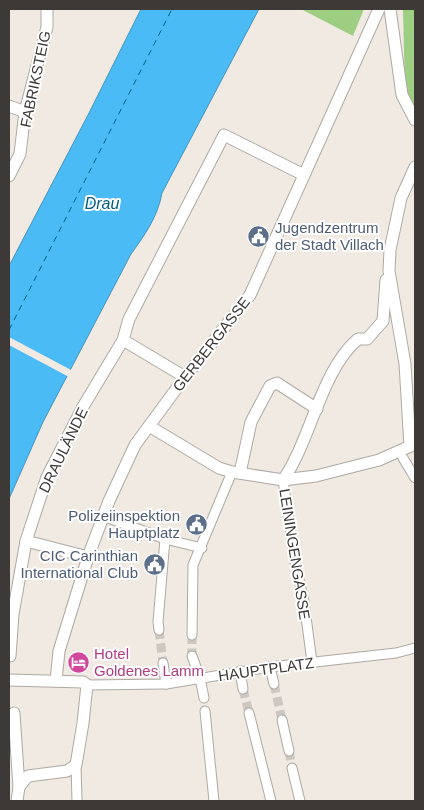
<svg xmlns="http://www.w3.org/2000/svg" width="424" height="810" font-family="Helvetica,sans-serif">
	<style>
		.green { fill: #9dce82 }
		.water { fill: #4bbbf5; stroke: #4694bc }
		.pier { fill: #f0eae3 }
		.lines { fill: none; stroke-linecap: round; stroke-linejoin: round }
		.ferry { stroke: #005e84; stroke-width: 1; stroke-dasharray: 6 5; stroke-linecap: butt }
		.pedestrian-tunnel { stroke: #ccc7c1; stroke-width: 9; stroke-dasharray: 9 4.5; stroke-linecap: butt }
		.pedestrian-casing { stroke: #aea9a3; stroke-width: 11 }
		.minor-casing { stroke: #aea9a3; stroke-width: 13 }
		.pedestrian { stroke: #fff; stroke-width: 9 }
		.minor { stroke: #fff; stroke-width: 11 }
		.labels { text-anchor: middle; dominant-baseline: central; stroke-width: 4; stroke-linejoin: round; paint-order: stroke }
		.street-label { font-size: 15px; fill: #3c3937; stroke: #fff }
		.service-label { font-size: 15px; fill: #4e5e75; stroke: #fff; text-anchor: end }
		.hotel-label { font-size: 15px; fill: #b23c85; stroke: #fff; text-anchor: start }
		.water-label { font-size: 16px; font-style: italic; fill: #005e84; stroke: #fff }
	</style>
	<rect width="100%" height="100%" fill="#f0eae3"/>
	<!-- green -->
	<g class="green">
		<path d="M301,9H364L353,36Z"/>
		<path d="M403,9H415V105L409,101L405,92Z"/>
	</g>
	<!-- water -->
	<path class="water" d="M141,9H259L162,193C158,216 145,235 131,254L43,422L9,499V266L88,115Z"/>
	<!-- pier -->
	<path class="pier" d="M9,337L73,371L69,377L9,345Z"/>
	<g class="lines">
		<!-- ferry -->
		<path class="ferry" d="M9,330L172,9"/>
		<!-- pedestrian-tunnel -->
		<g class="pedestrian-tunnel">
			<path d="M159,630L163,663"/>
			<path d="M192,635V656"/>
			<path d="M274,684L282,720"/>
			<path d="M243,689L249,713"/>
			<path d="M289,751L292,768"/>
		</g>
		<defs>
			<g id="pedestrian">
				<path d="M403,458L415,478"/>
				<path d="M283,480L295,562L304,602L312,662"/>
				<path d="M103,516L165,539L202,548"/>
				<path d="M159,630L158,622L165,539"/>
				<path d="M192,635L193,565L232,472"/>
				<path d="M192,656L200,678L204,698"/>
				<path d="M163,663L166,684"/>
				<path d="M270,667L274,684"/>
				<path d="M240,671L243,689"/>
				<path d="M87,685L166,684L270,667L396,653L415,648"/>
				<path d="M205,711L214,801"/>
				<path d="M249,713L271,801"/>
				<path d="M282,720L289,751"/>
				<path d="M76,765L77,801"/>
				<path d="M292,768L300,801"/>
			</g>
			<g id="minor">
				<path d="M390,9L402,95L415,120"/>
				<path d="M9,106L25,112"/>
				<path d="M9,176L20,154L25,112L47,27V9"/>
				<path d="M123,340L185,377"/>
				<path d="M149,426L219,468L232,472L283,480L316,476L379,460L415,444"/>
				<path d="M410,446L405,364L389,271L390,250L401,198L415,167"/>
				<path d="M240,473L251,422L270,386L277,383L317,409"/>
				<path d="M283,480C311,440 321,370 358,339H367L383,321L386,280"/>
				<path d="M26,541L88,557"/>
				<path d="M10,656L13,614L26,541L47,477L84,405L123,340L129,319L224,135L304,175"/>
				<path d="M9,680L83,682L87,685L83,723L76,765L67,771L28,776L19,787"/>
				<path d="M56,681L59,651L88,557L109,501L135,445L185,377L250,295L379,9"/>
				<path d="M14,713L19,787L17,801"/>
			</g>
		</defs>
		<!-- pedestrian casing -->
		<use href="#pedestrian" class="pedestrian-casing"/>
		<!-- minor casing -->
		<use href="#minor" class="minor-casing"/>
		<!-- pedestrian -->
		<use href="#pedestrian" class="pedestrian"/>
		<!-- minor -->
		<use href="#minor" class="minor"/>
	</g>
	<!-- icons -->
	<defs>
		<symbol id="civic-disc" viewBox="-11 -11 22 22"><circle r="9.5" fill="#5c6f8a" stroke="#fff"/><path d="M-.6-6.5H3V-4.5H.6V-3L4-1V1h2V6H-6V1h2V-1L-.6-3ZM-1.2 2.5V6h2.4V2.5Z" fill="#fff"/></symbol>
		<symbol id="hotel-disc" viewBox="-11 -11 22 22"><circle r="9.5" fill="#d1479c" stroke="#fff"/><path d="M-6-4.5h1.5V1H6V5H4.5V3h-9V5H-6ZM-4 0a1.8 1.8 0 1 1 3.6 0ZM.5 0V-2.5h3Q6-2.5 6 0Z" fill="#fff"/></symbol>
	</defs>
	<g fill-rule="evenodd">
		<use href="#civic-disc" x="246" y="224" width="25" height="25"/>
		<use href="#civic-disc" x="184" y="512" width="25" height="25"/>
		<use href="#civic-disc" x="142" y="552" width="25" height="25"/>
		<use href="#hotel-disc" x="66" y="650" width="25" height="25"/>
	</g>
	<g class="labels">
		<!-- street labels -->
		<g class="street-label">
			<text transform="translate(35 79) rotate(-78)">FABRIKSTEIG</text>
			<text transform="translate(211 344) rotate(-52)">GERBERGASSE</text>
			<text transform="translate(63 450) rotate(-64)">DRAULÄNDE</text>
			<text transform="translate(295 554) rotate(81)">LEININGENGASSE</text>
			<text transform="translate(266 669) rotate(-8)">HAUPTPLATZ</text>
		</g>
		<!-- service labels -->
		<g class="service-label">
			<text x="275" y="227" text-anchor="start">Jugendzentrum<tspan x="275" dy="17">der Stadt Villach</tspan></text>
			<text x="180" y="515">Polizeiinspektion<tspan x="180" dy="17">Hauptplatz</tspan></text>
			<text x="138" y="555">CIC Carinthian<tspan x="138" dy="17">International Club</tspan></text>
		</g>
		<!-- hotel labels -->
		<g class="hotel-label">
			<text x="94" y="653">Hotel<tspan x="94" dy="17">Goldenes Lamm</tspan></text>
		</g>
		<!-- water labels -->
		<g class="water-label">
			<text x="102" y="203">Drau</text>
		</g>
	</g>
	<!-- border -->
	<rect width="424" height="810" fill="none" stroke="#3c3937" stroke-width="20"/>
</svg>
